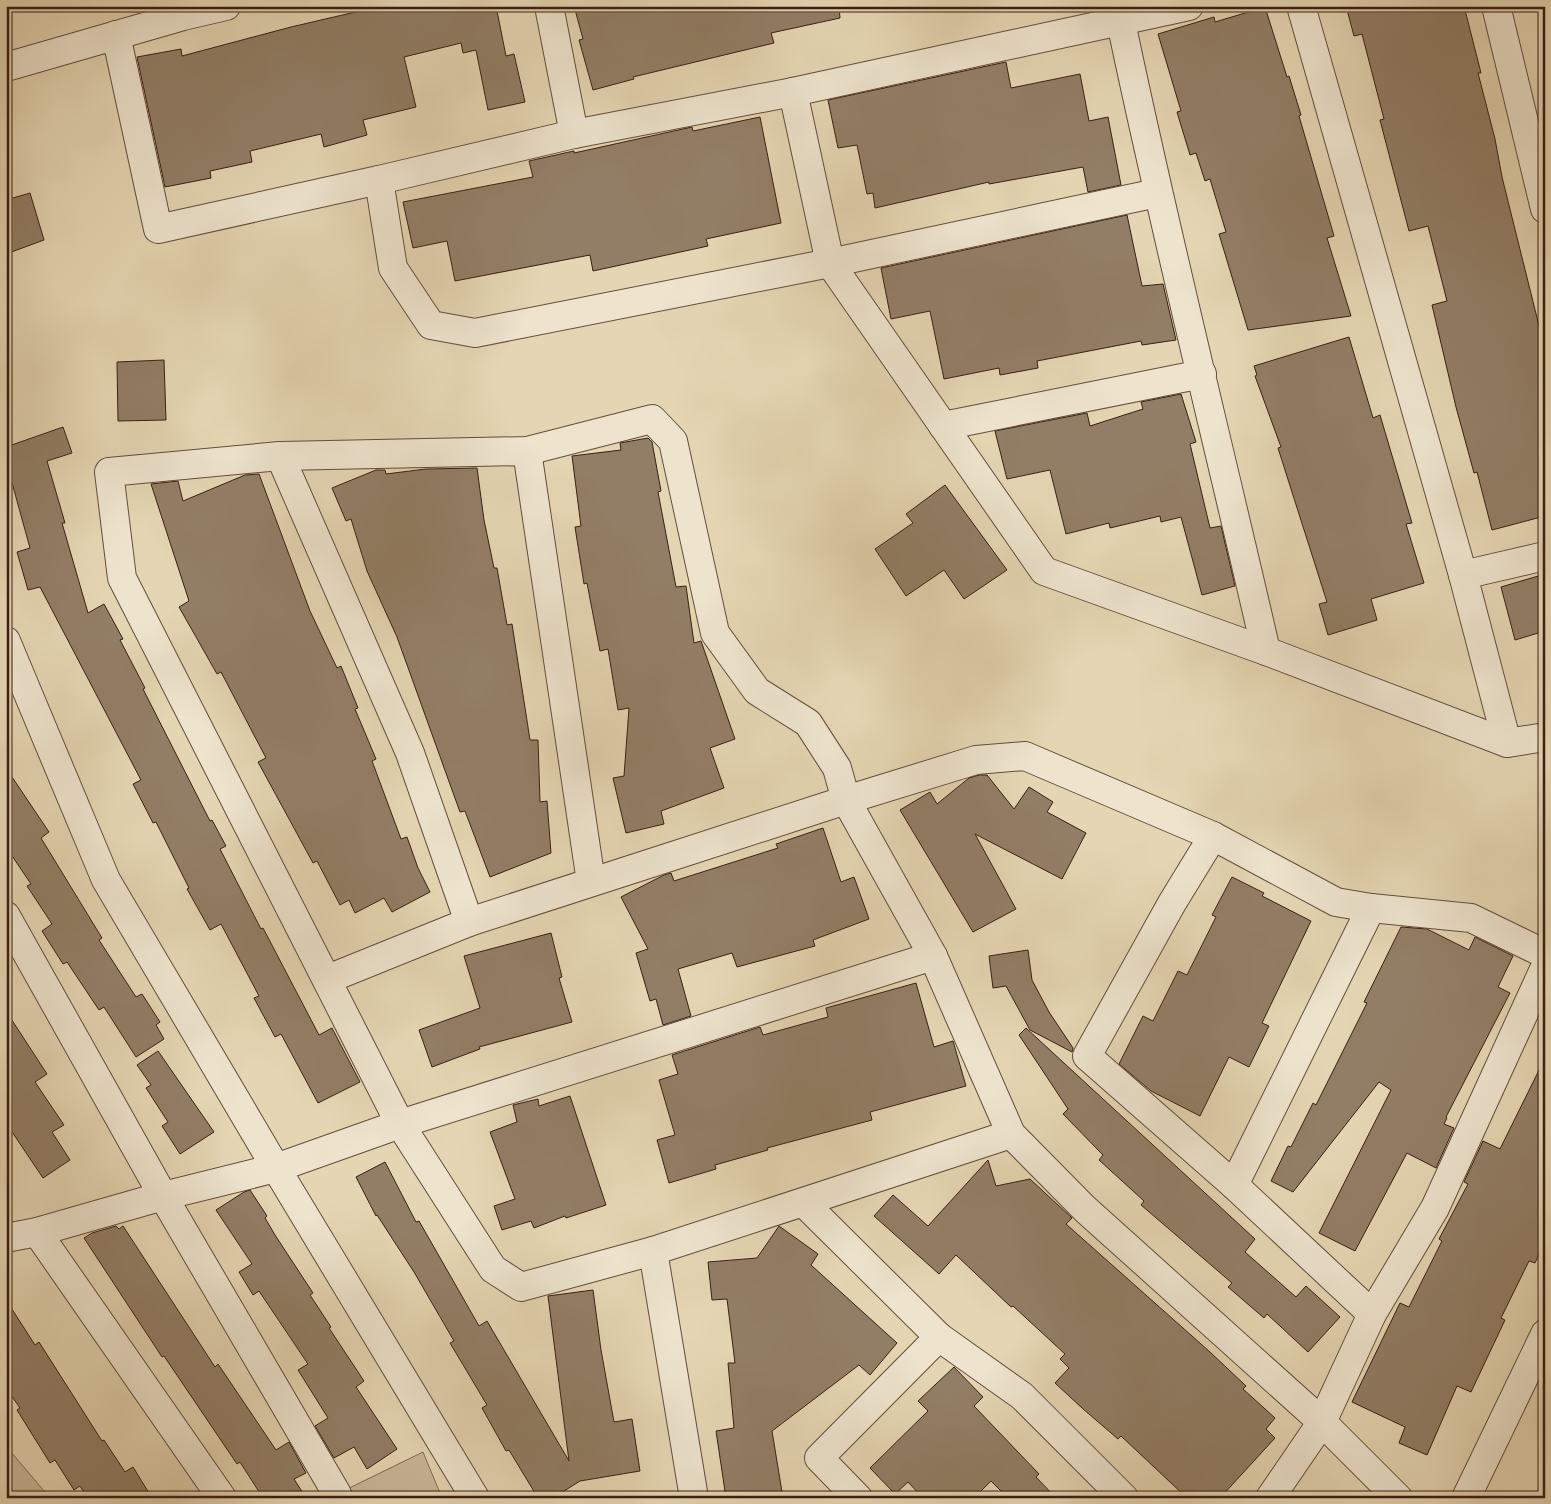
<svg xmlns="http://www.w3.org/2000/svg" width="1551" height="1504" font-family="'EB Garamond',serif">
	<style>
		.green { fill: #c8b798; stroke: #806b56 }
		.building { fill: #927e66; stroke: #391f13 }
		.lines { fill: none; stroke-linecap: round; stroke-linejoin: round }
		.minor-casing { stroke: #644d3b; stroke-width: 30 }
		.minor { stroke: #eee4ce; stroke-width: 28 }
	</style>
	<rect width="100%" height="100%" fill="#e5d6b3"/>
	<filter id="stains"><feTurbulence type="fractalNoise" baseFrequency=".004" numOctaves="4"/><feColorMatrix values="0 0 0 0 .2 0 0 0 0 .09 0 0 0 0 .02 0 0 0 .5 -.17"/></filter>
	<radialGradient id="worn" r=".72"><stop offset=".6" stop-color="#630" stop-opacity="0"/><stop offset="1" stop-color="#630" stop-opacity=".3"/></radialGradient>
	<!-- green -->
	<g class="green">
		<path d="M6,1446L11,1452L50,1498H6Z"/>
		<path d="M423,1452L442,1498H332L337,1494Z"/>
	</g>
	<!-- building -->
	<g class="building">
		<path d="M363,6H496L506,56L514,54L525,102L488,110L476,50L463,53L461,43L404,57L416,107L363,120L367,135L324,147L321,134L250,151L252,162L210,171L211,178L165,187L137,57L181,49L182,56L291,27L364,10Z"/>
		<path d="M574,6H839L840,18L771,33L774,43L633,77L634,79L593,90L579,40L583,39Z"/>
		<path d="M1346,6H1464L1481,73H1478L1495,139L1502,177L1545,350V516L1492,530L1477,472L1474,473L1456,407L1432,305L1447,301L1428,226L1409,231L1380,120L1384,119L1362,34L1354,36Z"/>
		<path d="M1265,7L1287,77L1289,76L1301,115L1299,116L1334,236L1327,238L1351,316L1248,330L1219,234L1226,232L1210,179L1205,181L1196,153L1190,155L1177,112L1181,111L1158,34L1214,17L1215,22Z"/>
		<path d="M1006,62L1011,88L1080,74L1089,121L1108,117L1121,185L1088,192L1083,167L989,184V182L875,208L873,193L867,194L857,145L838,148L828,100Z"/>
		<path d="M760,117L781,223L706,239L708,246L593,271L590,255L455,281L447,241L413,248L403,202L533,177L529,161L574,151V153L692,127L693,131Z"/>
		<path d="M30,193L44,240L6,254V200Z"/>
		<path d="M1127,215L1142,286L1163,284L1176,340L1142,345L1141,341L1037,361L1038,368L1000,375L999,368L944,379L930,311L891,319L881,268Z"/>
		<path d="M1349,337L1373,418L1380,415L1412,523L1406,524L1424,583L1371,599L1377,620L1328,635L1319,604L1327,602L1278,448L1281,447L1255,376L1257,375L1254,366Z"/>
		<path d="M164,360L166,420L118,421L117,362Z"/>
		<path d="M1181,394L1196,442L1190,444L1210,528L1221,526L1235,586L1202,595L1181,517L1161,522L1160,516L1110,528L1109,523L1066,534L1050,470L1007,479L995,431L1087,413L1090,426L1143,409L1141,402Z"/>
		<path d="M63,427L72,453L47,461L65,523H62L88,613L104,604L123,639L120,640L145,688L143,689L210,821L212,820L226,846L220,849L261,929L263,928L319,1035L332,1028L360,1082L318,1103L281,1034L275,1037L254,998L259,996L221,924L210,930L187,889L189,888L156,822L153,823L133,784L141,780L40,587L28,590L17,552L30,548L6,461V447Z"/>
		<path d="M648,438L652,442L661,491L658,492L676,587L686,586L694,643L701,641L735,739L710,748L724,788L661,811L664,824L626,833L613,778L624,776L629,708L618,710L608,649L600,651L587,583L584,584L575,527L581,526L572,456L621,450L620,443Z"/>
		<path d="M477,468L484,520L494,568H497L507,625L512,624L530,740H538L540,802L547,801L551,853L490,877L465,811L460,812L397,637L367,571L351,519L346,521L332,488L376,470H385L386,474L426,469Z"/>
		<path d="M259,474L310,611L337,668L341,666L358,708L355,709L376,759L372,761L401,839L407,837L418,868L430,892L392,912L384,898L355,913L349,900L340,905L317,861L313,863L258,762L266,758L221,672L217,674L179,607L189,601L151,484L178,481L183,501L245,475Z"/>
		<path d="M945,485L1007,570L964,599L944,570L906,596L875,549L913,523L906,514Z"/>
		<path d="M1545,574V631L1515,640L1501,587Z"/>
		<path d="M6,768L49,832L41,838L102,938L99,940L136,997L142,994L160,1022L156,1025L164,1039L136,1057L104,1007L99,1010L67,962L63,964L42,931L52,924L27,886L31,884L6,847Z"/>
		<path d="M979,775H987L1014,809L1029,787L1053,802L1047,812L1086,833L1062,879L975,834L1016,909L973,932L900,810L930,792L937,804L969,778Z"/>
		<path d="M823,828L841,882L854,877L869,919L813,940L815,946L737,967L732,953L678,969L691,1016L663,1025L656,999L650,1001L636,953L648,949L621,897L664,875L671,873L674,881L778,848L776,844Z"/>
		<path d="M1232,877L1264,893L1262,896L1311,921L1262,1023L1269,1026L1249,1067L1229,1057L1200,1116L1151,1091L1119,1064L1143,1016L1153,1021L1178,971L1187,975L1216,917L1212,915Z"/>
		<path d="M1401,927L1427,929L1469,950L1475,937L1513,956L1498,987L1510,993L1446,1117L1447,1118L1444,1124L1454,1128L1436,1168L1407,1153L1355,1251L1319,1233L1391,1090L1379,1082L1293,1192L1271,1181L1288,1146L1291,1147L1313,1103L1316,1105L1367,1003L1364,1002Z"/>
		<path d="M551,933L562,977L559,978L572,1022L479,1047L480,1049L432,1067L419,1030L480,1008L464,956Z"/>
		<path d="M1028,950L1032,980L1049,1012L1073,1048L1072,1052L1030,1030L1006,986L993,988L989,956Z"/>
		<path d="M916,983L934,1047L953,1041L966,1086L870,1112L872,1120L767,1148L768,1150L715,1165L716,1169L669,1183L657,1140L675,1135L659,1080L678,1074L672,1055L760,1027L763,1035L828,1017L826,1008Z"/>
		<path d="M6,1011L47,1074L35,1082L64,1125L52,1132L70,1160L43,1178L6,1123Z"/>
		<path d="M1026,1028L1255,1239L1245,1252L1296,1297L1306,1286L1340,1317L1308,1352L1267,1314L1264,1318L1228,1287L1232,1283L1141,1205L1144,1201L1099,1160L1103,1155L1063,1114L1068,1109L1019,1035Z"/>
		<path d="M158,1051L214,1132L180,1154L162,1126L168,1122L146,1088L151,1085L137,1065Z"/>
		<path d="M1545,1058V1241L1535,1263L1529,1261L1501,1318L1505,1320L1471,1392L1457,1386L1427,1455L1399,1443L1405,1427L1352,1402L1400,1303L1409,1307L1442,1241L1439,1239L1468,1184L1464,1182L1483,1141L1500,1149Z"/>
		<path d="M570,1096L606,1205L566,1218L565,1216L534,1228L531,1221L502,1230L494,1206L515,1199L490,1132L517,1122L513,1105L538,1099L539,1106Z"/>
		<path d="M988,1160L996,1186L1030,1179L1072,1218L1066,1224L1210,1352L1246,1386L1243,1389L1275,1418L1266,1429L1275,1438L1220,1498H1187L1121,1436L1118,1439L1082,1408L1055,1383L1069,1368L1060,1359L1065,1354L1013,1306L1011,1307L956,1255L939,1274L874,1216L893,1195L928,1226Z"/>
		<path d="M385,1162L416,1222L419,1221L479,1326L487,1321L569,1461L548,1296L593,1290L601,1350L614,1422L632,1419L640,1471L580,1481L553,1498H538L509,1450L506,1451L482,1408L487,1405L450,1343L454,1341L414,1272L377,1215L376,1216L356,1177Z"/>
		<path d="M250,1190L267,1216L265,1218L275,1235L313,1293L310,1295L331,1327L329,1328L364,1381L356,1387L397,1449L367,1469L354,1447L334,1458L315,1426L328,1418L298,1370L308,1364L259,1291L253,1295L239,1272L252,1264L216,1210L244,1192Z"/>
		<path d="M116,1226L119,1229L123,1226L215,1367L218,1364L276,1450L289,1442L306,1473L294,1479L306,1498H263L240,1462L237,1464L164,1356L162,1357L84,1238L92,1233Z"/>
		<path d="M779,1226L818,1254L811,1265L897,1343L870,1375L859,1365L772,1431L783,1498H726L716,1431L734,1428L728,1363H735L727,1299L712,1300L708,1262L757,1258Z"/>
		<path d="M6,1300L35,1345L39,1342L102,1441L104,1440L125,1472L133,1467L152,1498H85L87,1497L80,1486L74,1490L55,1460L50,1463L17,1410L20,1408L6,1388Z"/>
		<path d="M954,1367L983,1397L974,1406L1039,1474L1036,1477L1056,1498H1008L991,1481L974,1498H923L908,1482L895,1494L870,1468L928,1411L918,1401Z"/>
	</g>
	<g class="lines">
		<defs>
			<g id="minor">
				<path d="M549,6L574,134"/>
				<path d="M1301,6L1463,575L1507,743"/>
				<path d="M1496,6L1545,209"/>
				<path d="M1121,22C1165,233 1218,442 1266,651"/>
				<path d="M116,35L158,229L379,180L393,268L431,325L475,333L830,263L1044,571L1266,651L1507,743L1545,737"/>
				<path d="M6,67L183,16L226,6"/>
				<path d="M793,92L830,263L1157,193"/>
				<path d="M379,180L574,134L793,92L1189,6"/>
				<path d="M943,426L1202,374"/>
				<path d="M527,451L591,882"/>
				<path d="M280,456L410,753L469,922"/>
				<path d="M1463,575L1545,556"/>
				<path d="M6,641L106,880L276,1168L475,1498"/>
				<path d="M1213,836L1172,903L1087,1056L1234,1185L1371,908"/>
				<path d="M6,916L163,1196L337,1494"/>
				<path d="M328,979L469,922L846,800L976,760L1025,756L1213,836L1336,902L1371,908L1471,918L1545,954"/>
				<path d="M1234,1185L1372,1314"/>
				<path d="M804,1203L939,1337L1022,1396L1124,1498"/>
				<path d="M37,1232L222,1498"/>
				<path d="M6,1238L37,1232L163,1196L276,1168L400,1124L933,956"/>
				<path d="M653,1251L1011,1134"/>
				<path d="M694,1498L653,1251L521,1287L493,1269L400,1124L122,578L109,472L280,456L527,451L652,419L673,441L715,633L757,691L808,723L837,768L846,800L933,956L1011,1134L1085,1209L1322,1422L1398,1498"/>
				<path d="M858,1498L819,1458L939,1337"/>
				<path d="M1270,1498L1322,1422L1372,1314L1435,1208L1545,967"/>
				<path d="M1466,1498L1545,1334"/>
			</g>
		</defs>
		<!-- minor casing -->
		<use href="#minor" class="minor-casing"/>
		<!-- minor -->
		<use href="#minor" class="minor"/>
	</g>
	<!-- margin -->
	<rect width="1551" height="1504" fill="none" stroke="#e5d6b3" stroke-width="25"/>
	<rect x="8" y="8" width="1536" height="1489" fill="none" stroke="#391f13" stroke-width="2.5"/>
	<rect x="12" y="12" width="1526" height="1479" fill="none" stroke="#391f13"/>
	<rect width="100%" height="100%" filter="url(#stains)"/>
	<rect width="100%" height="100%" fill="url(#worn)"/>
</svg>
